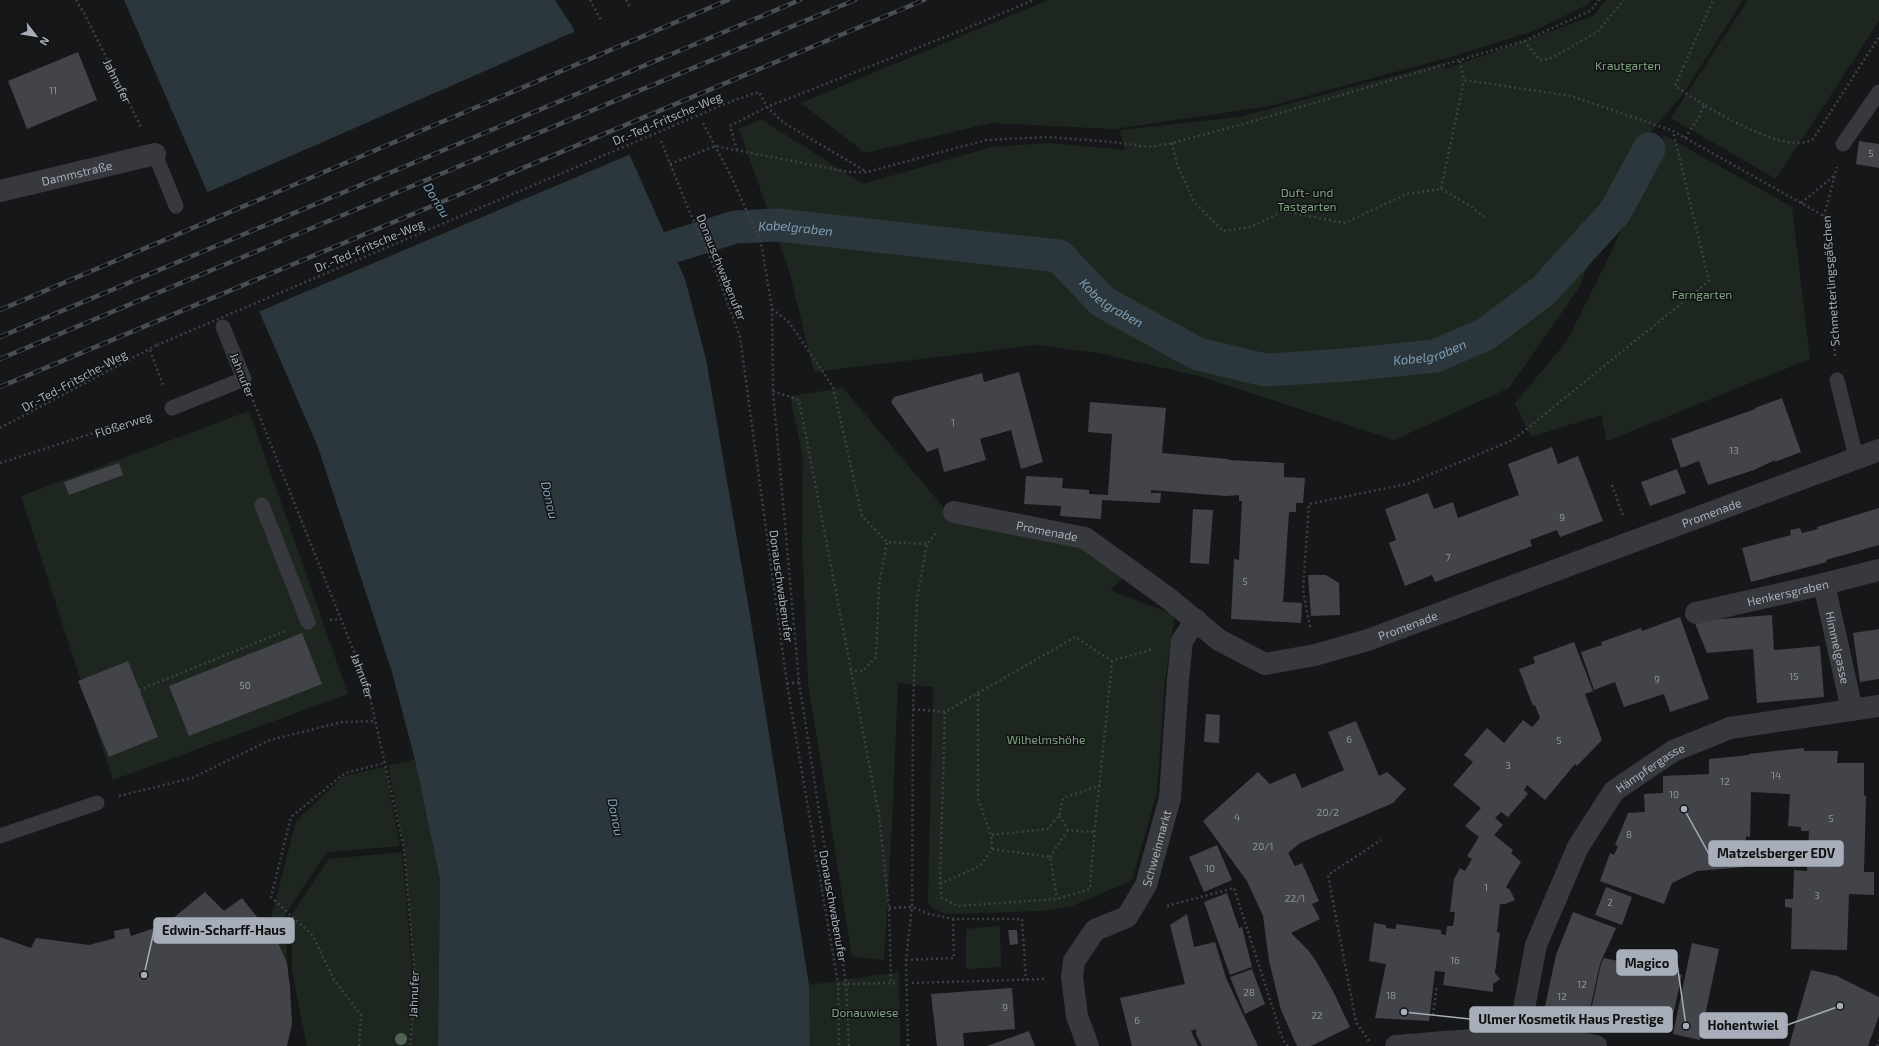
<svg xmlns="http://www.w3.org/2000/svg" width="1879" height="1046" font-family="'Exo 2',sans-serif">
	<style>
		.green { fill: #1e271f }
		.water { fill: #2c373d }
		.pier { fill: #161719 }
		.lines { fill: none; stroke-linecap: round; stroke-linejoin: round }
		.canal { stroke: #2c373d; stroke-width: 33 }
		.building { fill: #424449 }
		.path { stroke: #3d4045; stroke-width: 2.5; stroke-dasharray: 2 3; stroke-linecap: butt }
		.service { stroke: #37393e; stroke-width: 15 }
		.minor { stroke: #37393e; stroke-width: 22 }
		.rail-casing { stroke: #4a4d53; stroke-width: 4.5 }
		.rail { stroke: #111214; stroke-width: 3; stroke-dasharray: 9; stroke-linecap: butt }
		.path-bridge { stroke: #3d4045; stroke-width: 2.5; stroke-dasharray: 2 3; stroke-linecap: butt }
		.tree { fill: #506551 }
		.labels { text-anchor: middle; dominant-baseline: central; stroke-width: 3; stroke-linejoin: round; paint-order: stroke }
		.number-label { font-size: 10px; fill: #8e949d }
		.park-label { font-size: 12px; fill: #80a47f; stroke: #111214 }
		.street-label { font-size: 12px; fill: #a8aeb9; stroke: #111214 }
		.water-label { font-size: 13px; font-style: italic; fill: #7f9fb4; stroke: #111214 }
		.leader { fill: none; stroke: #a8aeb9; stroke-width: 1.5 }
		.callout-dot { fill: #a8aeb9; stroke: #111214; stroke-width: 1.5 }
		.callout { fill: #a8aeb9; stroke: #a8aeb9; stroke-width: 1.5 }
		.callout-label { font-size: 13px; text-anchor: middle; font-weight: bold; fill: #111 }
	</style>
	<rect width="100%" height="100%" fill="#161719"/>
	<!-- green -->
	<g class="green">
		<path d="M1048,0H1591L1587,5L1534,31L1454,56L1270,106L1114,129L991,123L865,153L801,103Z"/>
		<path d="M1606,0H1743L1683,94L1642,142L1607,216L1579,288L1509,388L1394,440L1199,376L1098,353L1036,345L814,372L788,267L739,129L761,119L863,184L992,147L1049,143L1125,150L1120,130L1239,117L1443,63L1446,69L1593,16Z"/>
		<path d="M1748,0H1879V21L1776,179L1671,118Z"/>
		<path d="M1664,135L1792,207L1810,359L1607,441L1601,415L1531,437L1515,403L1567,341L1610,255Z"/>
		<path d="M843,388L954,520L1082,544L1127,575L1110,590L1175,615L1165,680L1157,792L1132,880L1072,906L1042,911L945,914L933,909L928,902L933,687L898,683L892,825L884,960L852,956L808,683L802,542L803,458L790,396Z"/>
		<path d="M249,411L348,694L113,780L21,496Z"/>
		<path d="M415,760L440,879L438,1046H410L415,979L404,849L388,765Z"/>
		<path d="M385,767L400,846L327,852L286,913L287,963L279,945L268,931L296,821L344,776Z"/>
		<path d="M402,852L413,980L409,1046H307L292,971V914L329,859Z"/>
		<path d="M1000,926L1001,967L966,969V929Z"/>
		<path d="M899,972L900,1046H810L809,985Z"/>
	</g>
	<!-- water -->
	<path class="water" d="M124,0H555L572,26L685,279L706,359L749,609L809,985L810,1046H438L440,879L415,760L392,672L318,447Z"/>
	<!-- pier -->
	<path class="pier" d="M576,31L631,154L258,312L206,193Z"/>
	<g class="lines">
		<!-- canal -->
		<path class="canal" id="s1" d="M627,261L735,227L778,225L1059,256L1103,302L1198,354L1265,370L1346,365L1435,356L1486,334L1544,290L1615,212L1649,149"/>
	</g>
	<!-- building -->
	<g class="building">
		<path d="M78,52L97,100L27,129L8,81Z"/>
		<path d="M1859,141L1879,144V168L1856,164Z"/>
		<path d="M1019,372L1043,462L1021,469L1011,430L980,439L986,460L944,472L938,448L927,452L891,402L894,397L982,373L984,382Z"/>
		<path d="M1782,398L1801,452L1775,462V460L1754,470L1708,485L1699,461L1681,468L1671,439L1755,409V408Z"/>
		<path d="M1090,402L1166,408L1162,453L1228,459V460L1284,463V477L1305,478L1303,503H1296V512H1289L1283,602L1302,603L1301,623L1231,619L1234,559L1239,560L1242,501H1239V495L1226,496L1151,490V493H1161L1160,503L1102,500L1101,519L1060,516L1061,506L1024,504L1026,476L1063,478L1062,488L1089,490V494L1108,495L1112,434L1088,432Z"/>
		<path d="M1552,447L1558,464L1578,456L1603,521L1560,537L1557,530L1530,540L1532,546L1435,582L1432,575L1405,586L1389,543L1396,540L1385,509L1428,493L1434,509L1453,502L1458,518L1519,495L1508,464Z"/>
		<path d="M119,463L123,475L69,495L64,482Z"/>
		<path d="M1677,469L1686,493L1650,506L1641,482Z"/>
		<path d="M1879,508V545L1826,560L1827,562L1751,582L1742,548L1791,535L1790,530L1800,528L1802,533L1818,529L1817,527Z"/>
		<path d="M1193,509L1213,510L1209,564L1190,563Z"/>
		<path d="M1308,575H1326L1339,583L1340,615L1311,616Z"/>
		<path d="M1772,615L1774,650L1820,646L1824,697L1757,703L1753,649L1707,653L1694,621Z"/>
		<path d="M1680,617L1709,699L1670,712L1664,694L1624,707L1615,682L1594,690L1581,652L1602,645L1601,642L1641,628L1642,631Z"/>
		<path d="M1879,629V679L1860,682L1853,633Z"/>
		<path d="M302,633L322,684L189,736L169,686Z"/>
		<path d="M1574,642L1593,691L1585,694L1602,740L1577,766L1575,764L1545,800L1527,785L1524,790L1528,794L1508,817L1501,812L1495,818L1503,825L1494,835L1513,850L1511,853L1521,862L1506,887L1510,890L1515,900L1505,904H1500L1497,932L1500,933L1495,973L1500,979L1493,984V992L1443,985L1445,972L1435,971L1429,1021L1375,1018L1386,964L1369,961L1374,923L1386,925V928L1396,929V924L1441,930V934L1446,935L1447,926H1453L1455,912H1450L1454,879L1460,868L1465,871L1472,859L1467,856L1479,837L1465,826L1481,808L1453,785L1473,762L1464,755L1487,728L1504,743L1523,720L1532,727L1540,718L1535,705L1533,706L1519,669L1535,663L1533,657Z"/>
		<path d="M128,661L158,737L109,757L78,681Z"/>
		<path d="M1206,714L1220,715L1219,743L1204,742Z"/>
		<path d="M1356,721L1379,776L1387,772L1406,789L1393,803L1300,843L1288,853L1295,866L1302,863L1319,901L1312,904L1320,919L1291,933L1308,950L1316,961L1333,991L1350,1027L1311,1046H1297L1281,1010L1269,961L1263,916L1247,881L1203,821L1258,772L1270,784L1295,773L1302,788L1344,770L1328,732Z"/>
		<path d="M1804,748V751H1838L1837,763H1864V796L1866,795L1864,872H1874V895L1849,894L1847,950L1791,949L1792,908L1785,907V899H1793L1794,870L1807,871L1809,831H1801V827L1788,826L1790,794L1751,792L1750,837L1746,836L1745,867L1697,871L1672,883L1664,904L1600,881L1610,853L1614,855L1618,846L1615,845L1628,813L1645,812L1644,794L1663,793V776L1709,774V759L1749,755V754Z"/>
		<path d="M1217,845L1232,880L1204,892L1189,857Z"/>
		<path d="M1606,887L1632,897L1622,925L1595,915Z"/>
		<path d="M205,892L224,911L242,898L279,945L287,963L290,987L292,1024L287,1046H0V937L31,948L36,938L89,945L115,938L114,931L129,928L131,936L166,924Z"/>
		<path d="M1227,893L1239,928L1242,927L1252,967L1230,975L1204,902Z"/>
		<path d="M1573,912L1616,928L1600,964L1589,1014L1544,1011L1556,955Z"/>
		<path d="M1187,914L1194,947L1215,942L1226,978L1258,1046H1202L1196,1034V1029L1191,1031L1198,1046H1132L1120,998L1185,984L1170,925Z"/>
		<path d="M1008,930H1017L1018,944L1010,945Z"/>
		<path d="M1692,943L1719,949L1700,1040L1673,1034Z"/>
		<path d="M1604,958L1682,975L1669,1033L1649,1028L1642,1032L1634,1025L1604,1019L1598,1021L1594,1019L1590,1015L1601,964Z"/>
		<path d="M1252,969L1265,1004L1245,1014L1230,977Z"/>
		<path d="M1811,970L1837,976L1879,997V1016L1868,1046H1789Z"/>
		<path d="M1012,988L1015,1029L963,1033L964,1046H937L931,994Z"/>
		<path d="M1029,1031L1035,1046H987Z"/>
	</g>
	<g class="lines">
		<!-- path -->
		<g class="path">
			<path id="s2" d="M76,0L84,13L142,129"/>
			<path d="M590,0L601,20"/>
			<path d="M626,0L630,7"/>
			<path d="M1524,41L1540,60L1550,59L1597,32L1624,0"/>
			<path d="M1460,61L1464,80L1571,96L1673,131L1824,216"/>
			<path d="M732,101L759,92L767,107L784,123L867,172"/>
			<path d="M1704,105L1675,86L1713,0"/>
			<path d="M703,123L732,178L761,243L772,308L773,391L799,682L846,984L849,1046"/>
			<path d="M1685,138L1699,117L1704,105C1727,118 1789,155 1813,139L1879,37"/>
			<path d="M661,141L688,208L714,266L740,337L787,684L838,984L839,1046"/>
			<path d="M1172,143L1177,164L1194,202L1223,231L1251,227L1283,211L1344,223L1407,194L1441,189L1464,80"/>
			<path d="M737,150L730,126L767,107L960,31L1034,0"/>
			<path d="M670,164L715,146L849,172H867L986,140L1048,137L1112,142L1149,147L1172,143L1240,125L1524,41L1590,11L1599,0"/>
			<path d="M1441,189L1469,205L1484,217"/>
			<path d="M1801,203L1835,175"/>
			<path d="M772,309L789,322L833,387L862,516L887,542L927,544"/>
			<path d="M150,350L163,385"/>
			<path d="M1835,356L1824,216L1837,167"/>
			<path d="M773,391L799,400L879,815L889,908L891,984"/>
			<path id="s3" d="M253,400L367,684L404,849L415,979L410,1046"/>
			<path d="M0,428L157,345"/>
			<path d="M0,463L150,415"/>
			<path d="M1612,485L1623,516"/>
			<path d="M330,620L341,619"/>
			<path d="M1310,627L1303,590L1309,504L1407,484L1513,440L1709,281L1673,131"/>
			<path d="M850,670L863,671L876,657L879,585L887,542"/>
			<path d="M787,684L799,682"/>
			<path d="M139,690L285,631"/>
			<path d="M978,694V799L991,835"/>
			<path d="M913,709L945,712L1075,637L1112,661L1153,649"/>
			<path d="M945,712L940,884L942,898L958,906L1057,899L1090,889C1095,813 1105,737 1112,661"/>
			<path d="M119,796L192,778L270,740L342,722L375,721"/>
			<path d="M1059,815L1063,798L1101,785"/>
			<path d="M992,849L991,835L1048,829L1059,815L1068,830L1094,832"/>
			<path d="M1050,857L1068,830"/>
			<path d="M940,884L980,866L992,849L1050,857L1057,899"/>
			<path d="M1167,906L1234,888L1283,1040L1288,1046"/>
			<path d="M889,908L912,907L929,914L953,919H1022L1026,980"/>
			<path d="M906,960L954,958L953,919"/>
			<path d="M912,983L1045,979"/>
			<path d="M838,984L898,983"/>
			<path d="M1433,1015L1437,985"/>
			<path d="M1369,1041L1356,1022L1328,875L1381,840"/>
			<path d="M359,1046L361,1015L334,980L313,936L271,897L291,817L345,773L385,763"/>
			<path d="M908,1046L906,960L912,907L913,709L917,599L927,544L937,532"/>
			<path d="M1877,1046L1879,1040"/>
		</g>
		<!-- service -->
		<g class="service">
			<path d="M1843,144L1879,92"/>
			<path d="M155,154L176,206"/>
			<path d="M1837,380L1856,457"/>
			<path d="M172,408L244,379L223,327"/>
			<path d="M262,505L308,622"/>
			<path d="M0,836L97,803"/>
		</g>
		<!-- minor -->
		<g class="minor">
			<path id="s4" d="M0,191L155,154"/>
			<path id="s5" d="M954,512L1085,538L1168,598L1219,640L1265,664L1315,655L1368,640L1879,450"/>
			<path id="s6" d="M1824,584L1852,710"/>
			<path id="s7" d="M1696,613L1824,584L1879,570"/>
			<path id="s8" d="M1518,1040L1536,945L1578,847L1614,791L1673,751L1730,728L1879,706"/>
			<path id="s9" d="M1088,1046L1077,1016L1072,977L1074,961L1095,930L1127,917L1146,885L1170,798L1178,680L1182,641L1196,620"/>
			<path d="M1396,1046C1462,1041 1531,1032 1596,1046"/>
		</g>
		<defs>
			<g id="rail">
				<path d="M0,310L728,0"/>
				<path d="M0,337L800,0"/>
				<path d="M0,359L855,0"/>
				<path d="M0,387L924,0"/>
			</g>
		</defs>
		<!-- rail casing -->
		<use href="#rail" class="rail-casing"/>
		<!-- rail -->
		<use href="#rail" class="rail"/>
		<!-- path-bridge -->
		<path class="path-bridge" d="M157,345L732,101"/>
	</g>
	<!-- trees -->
	<circle class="tree" cx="401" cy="1039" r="6"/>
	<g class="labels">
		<!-- number labels -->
		<g class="number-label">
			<text x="53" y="90">11</text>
			<text x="1871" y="153">5</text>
			<text x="953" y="422">1</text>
			<text x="1734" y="450">13</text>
			<text x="1562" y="517">9</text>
			<text x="1448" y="557">7</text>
			<text x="1245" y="581">5</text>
			<text x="1794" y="676">15</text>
			<text x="1657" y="679">9</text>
			<text x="245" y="685">50</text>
			<text x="1349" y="739">6</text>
			<text x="1559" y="740">5</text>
			<text x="1508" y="765">3</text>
			<text x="1776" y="775">14</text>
			<text x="1725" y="781">12</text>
			<text x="1674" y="794">10</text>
			<text x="1328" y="812">20/2</text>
			<text x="1237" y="817">4</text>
			<text x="1831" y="818">5</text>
			<text x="1629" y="834">8</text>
			<text x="1263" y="846">20/1</text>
			<text x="1210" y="868">10</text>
			<text x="1486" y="887">1</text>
			<text x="1817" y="895">3</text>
			<text x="1295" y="898">22/1</text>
			<text x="1610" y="902">2</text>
			<text x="1455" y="960">16</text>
			<text x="1582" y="984">12</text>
			<text x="1249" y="992">28</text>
			<text x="1391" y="995">18</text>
			<text x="1562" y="996">12</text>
			<text x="1005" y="1007">9</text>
			<text x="1317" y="1015">22</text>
			<text x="1137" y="1020">6</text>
		</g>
		<!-- park labels -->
		<g class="park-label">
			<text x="1628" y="65">Krautgarten</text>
			<text x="1307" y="192">Duft- und<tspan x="1307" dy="14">Tastgarten</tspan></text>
			<text x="1702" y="294">Farngarten</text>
			<text x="1046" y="739">Wilhelmshöhe</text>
			<text x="865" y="1012">Donauwiese</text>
		</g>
		<!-- street labels -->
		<g class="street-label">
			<text stroke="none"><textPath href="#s2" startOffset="91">Jahnufer</textPath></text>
			<text transform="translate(667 118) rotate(-23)">Dr.-Ted-Fritsche-Weg</text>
			<text stroke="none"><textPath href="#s4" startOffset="79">Dammstraße</textPath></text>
			<text transform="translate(369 245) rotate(-23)">Dr.-Ted-Fritsche-Weg</text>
			<text transform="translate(722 267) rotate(68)">Donauschwabenufer</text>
			<text transform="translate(1830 281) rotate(-94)">Schmetterlingsgäßchen</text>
			<text transform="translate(243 375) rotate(68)">Jahnufer</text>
			<text transform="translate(74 380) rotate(-28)">Dr.-Ted-Fritsche-Weg</text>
			<text transform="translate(123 424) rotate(-18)">Flößerweg</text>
			<text stroke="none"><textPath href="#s5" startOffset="826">Promenade</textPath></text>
			<text stroke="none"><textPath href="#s5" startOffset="95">Promenade</textPath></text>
			<text transform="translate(782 586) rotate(82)">Donauschwabenufer</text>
			<text stroke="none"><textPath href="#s7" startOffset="94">Henkersgraben</textPath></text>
			<text stroke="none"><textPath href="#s5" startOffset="502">Promenade</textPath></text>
			<text stroke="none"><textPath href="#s6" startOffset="65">Himmelgasse</textPath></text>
			<text stroke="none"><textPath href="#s3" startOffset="297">Jahnufer</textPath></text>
			<text stroke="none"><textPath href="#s8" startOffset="313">Hämpfergasse</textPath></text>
			<text stroke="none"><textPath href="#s9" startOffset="235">Schweinmarkt</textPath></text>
			<text transform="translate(834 906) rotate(80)">Donauschwabenufer</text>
			<text transform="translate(413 994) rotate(-88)">Jahnufer</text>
		</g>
		<!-- water labels -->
		<g class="water-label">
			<text transform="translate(437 200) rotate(59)">Donau</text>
			<text stroke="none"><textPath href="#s1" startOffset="174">Kobelgraben</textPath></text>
			<text stroke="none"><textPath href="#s1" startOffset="510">Kobelgraben</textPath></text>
			<text stroke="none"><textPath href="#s1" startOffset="846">Kobelgraben</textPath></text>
			<text transform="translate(550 500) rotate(77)">Donau</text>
			<text transform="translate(616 817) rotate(79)">Donau</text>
		</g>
	</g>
	<!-- callouts -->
	<path class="leader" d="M1684 809L1709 854M144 975L154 931M1686 1026L1677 963M1404 1012L1470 1019M1840 1006L1787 1025"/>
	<g class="callout-dot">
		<circle cx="1684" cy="809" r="4"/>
		<circle cx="144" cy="975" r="4"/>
		<circle cx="1686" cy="1026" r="4"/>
		<circle cx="1404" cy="1012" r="4"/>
		<circle cx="1840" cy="1006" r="4"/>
	</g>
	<g class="callout">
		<rect x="1709" y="841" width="134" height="25" rx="4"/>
		<rect x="154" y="918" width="140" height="25" rx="4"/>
		<rect x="1617" y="950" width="60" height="25" rx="4"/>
		<rect x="1470" y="1007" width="202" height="25" rx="4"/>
		<rect x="1700" y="1013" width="87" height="25" rx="4"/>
	</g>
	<g class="callout-label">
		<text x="1776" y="858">Matzelsberger EDV</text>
		<text x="224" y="935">Edwin-Scharff-Haus</text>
		<text x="1647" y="968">Magico</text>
		<text x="1571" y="1024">Ulmer Kosmetik Haus Prestige</text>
		<text x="1743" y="1030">Hohentwiel</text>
	</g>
	<!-- north arrow -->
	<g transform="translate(36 36) rotate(121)" stroke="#111214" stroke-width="3" paint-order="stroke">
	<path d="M0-3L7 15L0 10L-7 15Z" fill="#a8aeb9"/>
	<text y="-6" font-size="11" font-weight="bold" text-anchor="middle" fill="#a8aeb9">N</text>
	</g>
</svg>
